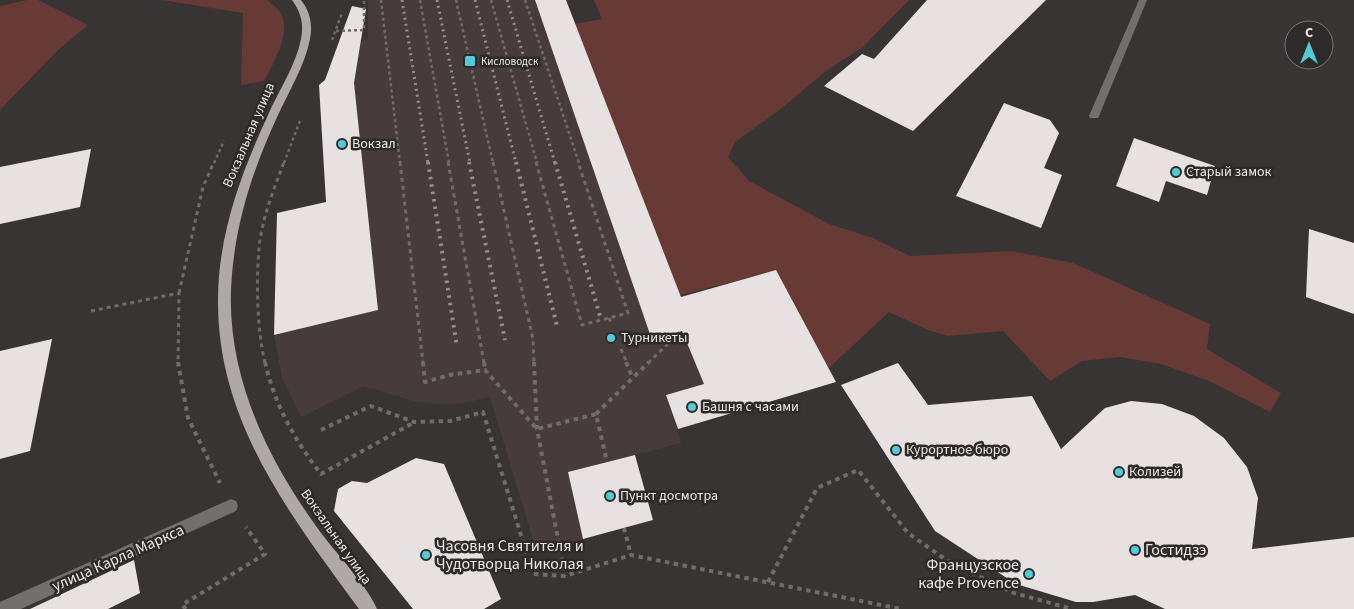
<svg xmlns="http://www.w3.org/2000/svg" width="1354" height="609" font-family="'Source Sans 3',sans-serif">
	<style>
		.built { fill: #473c3c }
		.green { fill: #673a36 }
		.building { fill: #e7e2e1 }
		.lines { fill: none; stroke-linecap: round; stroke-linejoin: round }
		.path-far2 { stroke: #6f6c6b; stroke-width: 2.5; stroke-dasharray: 3 3; stroke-linecap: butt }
		.path-far1 { stroke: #6f6c6b; stroke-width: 3; stroke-dasharray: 4 4; stroke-linecap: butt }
		.path { stroke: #6f6c6b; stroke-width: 4; stroke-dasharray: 4.5 4.5; stroke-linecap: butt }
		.minor { fill: #72706f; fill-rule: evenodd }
		.major { fill: #aea9a8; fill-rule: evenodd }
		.rail-far1 { stroke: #928e8e; stroke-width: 3; stroke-dasharray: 2 4; stroke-linecap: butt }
		.rail { stroke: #928e8e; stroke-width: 4; stroke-dasharray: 2.5 5; stroke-linecap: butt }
		.poi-dot { fill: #52cbd8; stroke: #2e2a29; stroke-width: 2 }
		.labels { text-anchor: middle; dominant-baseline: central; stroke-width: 5; stroke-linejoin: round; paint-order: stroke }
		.far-poi-label { font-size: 11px; fill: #eae7e7; stroke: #2e2a29; text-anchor: start }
		.street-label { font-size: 14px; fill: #eae7e7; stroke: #2e2a29 }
		.poi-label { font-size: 14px; fill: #eae7e7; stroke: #2e2a29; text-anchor: start }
		.near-poi-label { font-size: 16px; fill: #eae7e7; stroke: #2e2a29; text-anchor: start }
		.near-street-label { font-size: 16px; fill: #eae7e7; stroke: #2e2a29 }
	</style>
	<rect width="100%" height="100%" fill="#383433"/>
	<!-- built -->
	<path class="built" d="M368,0H535L704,384L666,395L681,443L568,472L583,539L537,553L490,397L454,405L417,402L364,386L301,417L282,377L274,335L378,310L354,83L361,42L368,39Z"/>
	<!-- green -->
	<g class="green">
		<path d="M27,0H38L88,25L58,50L0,110V6Z"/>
		<path d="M162,0H267C271,3 276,7 279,11C294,29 273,64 264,81L241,85L243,13Z"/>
		<path d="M594,0H909L863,47L826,71L782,108L735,142L728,157L749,181L829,224L873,238L910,256L1011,251L1073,263L1210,324L1207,349L1281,393L1270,412L1209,381L1161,364L1120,357L1082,361L1050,381L1003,331L948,336L928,330L889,312L829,368L776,271L680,295L575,24L602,19Z"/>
	</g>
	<!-- building -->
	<g class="building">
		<path d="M535,0H566L681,297L776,270L836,382L678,429L666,395L704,384L682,331L652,340Z"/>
		<path d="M927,0H1046L913,131L824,86L862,54L874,59Z"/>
		<path d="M352,6L366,9L354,83L378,310L274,335L277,213L326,202L319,85L325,80Z"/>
		<path d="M1004,103L1050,120L1059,133L1044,168L1062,175L1041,228L956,196Z"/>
		<path d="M1134,138L1215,166L1207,195L1166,181L1159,202L1116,186Z"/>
		<path d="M91,149L80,207L0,224V167Z"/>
		<path d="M1309,229L1354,243V314L1306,297Z"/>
		<path d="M52,339L30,451L0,459V351Z"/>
		<path d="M898,363L928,405L1032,396L1061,449L1105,408L1131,401L1162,404L1194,416L1224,438L1247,467L1258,498L1252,549L1354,537V609H1165L1135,595L1093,602H1076L1016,584L935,531L841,385Z"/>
		<path d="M635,455L653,520L583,539L568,472Z"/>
		<path d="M416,458L444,464L501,599L484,609H413L334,511L338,489L352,481L367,483Z"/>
		<path d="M134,560L140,593L108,609H30Z"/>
	</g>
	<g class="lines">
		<!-- path-far2 -->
		<g class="path-far2">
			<path d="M381,0L400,163"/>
			<path d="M420,0L449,163"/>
			<path d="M456,0L493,163"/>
			<path d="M491,0L537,163"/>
			<path d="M525,0L579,163"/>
			<path d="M336,31L364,30V0"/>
			<path d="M332,40L342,13"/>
			<path d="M214,163L224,141"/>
			<path d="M284,163L301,118"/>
		</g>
		<!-- path-far1 -->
		<g class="path-far1">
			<path d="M400,162L423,363"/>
			<path d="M448,162L484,363"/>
			<path d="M493,162L533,339L534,363"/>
			<path d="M536,162L582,325L628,313L578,162"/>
			<path d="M179,293L203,187L214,162"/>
			<path d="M91,311L179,293L178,363"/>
			<path d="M609,318L612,325"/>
			<path d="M621,349L627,363"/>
			<path d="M265,363C257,329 256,283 259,248C262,218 274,189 284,162"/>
			<path d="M648,363L681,331"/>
		</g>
		<!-- path -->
		<g class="path">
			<path d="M178,362L188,418L220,483"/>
			<path d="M265,362C274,403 295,441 321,474L413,423"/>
			<path d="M423,362L425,382L449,375L485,370L537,429L596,414L607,462"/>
			<path d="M484,362L485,370"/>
			<path d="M534,362L537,429L565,576"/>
			<path d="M626,362L632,377"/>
			<path d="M596,414L649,362"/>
			<path d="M321,430L371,406L414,422L450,421L483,412L533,574L565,576L631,555L901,609"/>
			<path d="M624,528L631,555"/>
			<path d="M768,582L817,488L858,470L908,533L949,562L1014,593L1072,609"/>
			<path d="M186,609L182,605L265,554L246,527"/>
		</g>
		<!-- minor -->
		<g class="minor">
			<path d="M1139,0H1147L1099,116L1098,118H1090L1089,116Z"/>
			<path d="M231,499L236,501L238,506L236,511L21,609H0V602Z"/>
		</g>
		<!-- major -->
		<path class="major" d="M292,0H301C310,11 313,25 310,39C305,65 289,91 278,115C254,167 237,217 232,274C223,370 266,458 321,533C337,554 368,587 377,609H359C285,508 208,410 219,276C224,219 244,167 268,115C279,90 296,65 301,39C304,24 301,12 292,0Z"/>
		<!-- rail-far1 -->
		<g class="rail-far1">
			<path d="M402,0L428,163"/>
			<path d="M437,0L470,163"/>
			<path d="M475,0L516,163"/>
			<path d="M507,0L555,163"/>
		</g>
		<!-- rail -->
		<g class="rail">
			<path d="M428,162L457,347"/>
			<path d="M469,162L505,340"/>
			<path d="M516,162L557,326"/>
			<path d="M555,162L600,316"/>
		</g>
	</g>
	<!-- markers -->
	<g class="poi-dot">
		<rect x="464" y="55" width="12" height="12" rx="2.5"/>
		<circle cx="342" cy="144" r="5"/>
		<circle cx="1176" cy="172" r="5"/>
		<circle cx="611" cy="338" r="5"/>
		<circle cx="692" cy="407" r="5"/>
		<circle cx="896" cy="450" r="5"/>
		<circle cx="1119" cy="472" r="5"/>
		<circle cx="610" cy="496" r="5"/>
		<circle cx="1135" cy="550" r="5"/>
		<circle cx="426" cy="555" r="5"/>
		<circle cx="1029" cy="574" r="5"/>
	</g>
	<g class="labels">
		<!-- far-poi labels -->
		<g class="far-poi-label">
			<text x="481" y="61">Кисловодск</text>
		</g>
		<!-- street labels -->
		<g class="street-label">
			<text transform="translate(249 135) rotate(-67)">Вокзальная улица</text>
			<text transform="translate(336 537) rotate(55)">Вокзальная улица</text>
		</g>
		<!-- poi labels -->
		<g class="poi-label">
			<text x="352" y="144">Вокзал</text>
			<text x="1186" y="172">Старый замок</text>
			<text x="621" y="338">Турникеты</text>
			<text x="702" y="407">Башня с часами</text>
			<text x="906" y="450">Курортное бюро</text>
			<text x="1129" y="472">Колизей</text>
			<text x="620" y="496">Пункт досмотра</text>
		</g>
		<!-- near-poi labels -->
		<g class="near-poi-label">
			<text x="436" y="546">Часовня Святителя и<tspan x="436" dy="18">Чудотворца Николая</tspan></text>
			<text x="1145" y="550">Гостидзэ</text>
			<text x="1019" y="565" text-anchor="end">Французское<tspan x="1019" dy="18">кафе Provence</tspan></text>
		</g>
		<!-- near-street labels -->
		<g class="near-street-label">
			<text transform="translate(118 558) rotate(-24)">улица Карла Маркса</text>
		</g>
	</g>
	<!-- north arrow -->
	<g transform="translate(1309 45)"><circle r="24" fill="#2e2a29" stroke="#797675"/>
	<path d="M0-4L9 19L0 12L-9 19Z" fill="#52cbd8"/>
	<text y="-8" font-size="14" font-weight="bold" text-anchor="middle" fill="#eae7e7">С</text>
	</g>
</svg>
